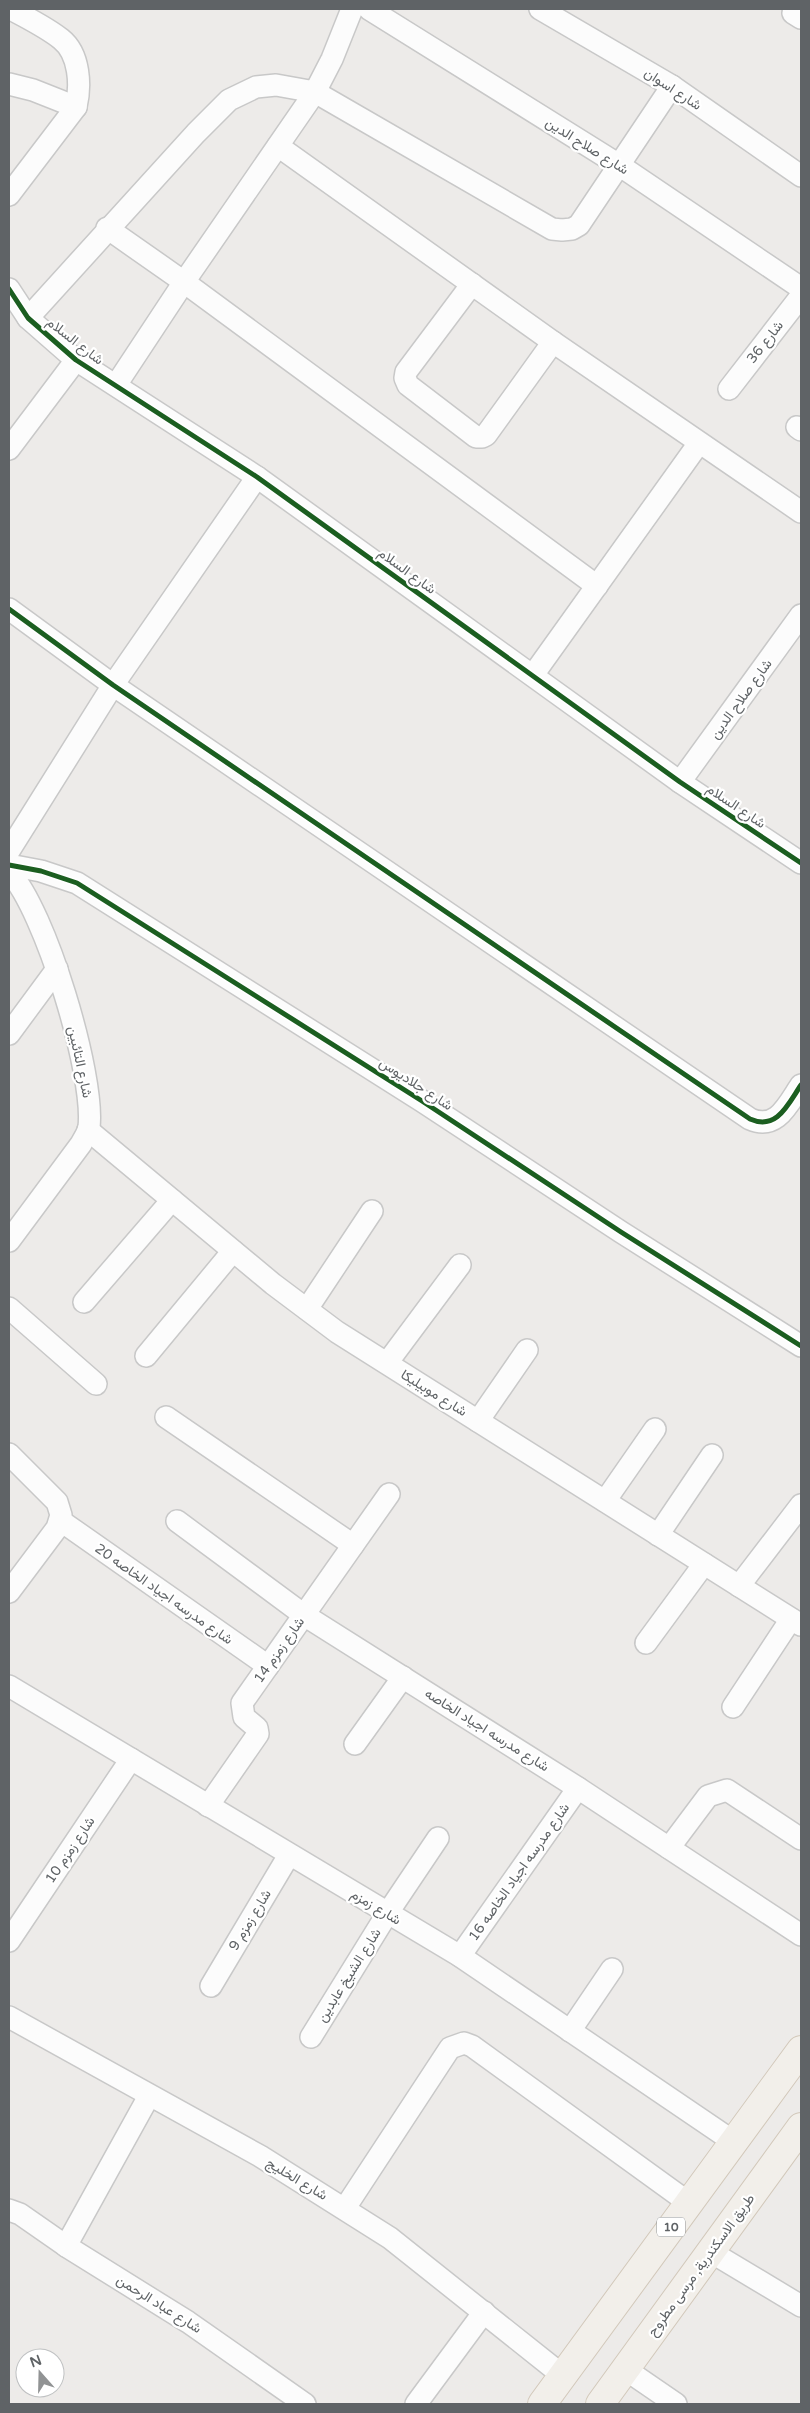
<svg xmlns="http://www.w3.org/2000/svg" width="810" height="2413" font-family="'Varela Round',Vazirmatn,sans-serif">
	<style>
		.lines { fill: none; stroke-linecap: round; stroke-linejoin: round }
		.minor-casing { stroke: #c8c8c8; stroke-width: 24 }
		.primary-casing { stroke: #d2c8ba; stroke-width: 30 }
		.minor { stroke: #fcfcfc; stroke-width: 21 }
		.primary { stroke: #f2efea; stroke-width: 28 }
		.cycleway-casing { stroke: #fff; stroke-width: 8 }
		.cycleway { stroke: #1b5e20; stroke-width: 5 }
		.labels { text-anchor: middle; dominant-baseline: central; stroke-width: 4.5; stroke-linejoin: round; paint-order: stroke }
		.shield { fill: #fff; stroke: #8f9294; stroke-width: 1 }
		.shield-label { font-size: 12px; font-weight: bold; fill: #5f6366 }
		.street-label { font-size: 14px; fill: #5f6366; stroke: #fff }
	</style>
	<rect width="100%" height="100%" fill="#edebe9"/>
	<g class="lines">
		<defs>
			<g id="minor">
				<path d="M369,9L619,165L801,288"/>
				<path d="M540,9L672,86L801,176"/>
				<path d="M793,13L801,18"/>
				<path d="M9,84L33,90L76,107"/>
				<path d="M278,146L553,342L801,512"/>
				<path d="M9,195L76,107C81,86 80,54 61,39C46,27 27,18 11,9"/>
				<path d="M107,228L184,282L597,586"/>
				<path d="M472,284L406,372L405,378L408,385L476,437H482L486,435L553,342"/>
				<path d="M9,289L28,318L76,360L257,477L680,782L801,863"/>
				<path d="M28,318L196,133L229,100L256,87L276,85L315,92L552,229L562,230L572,229L579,225L672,86"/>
				<path d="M116,385L184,282L315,92L332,59L352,9"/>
				<path d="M729,389L801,296"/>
				<path d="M797,427L801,430"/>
				<path d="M9,449L76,360"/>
				<path d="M9,609L113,685L750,1119C777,1131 788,1104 801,1085"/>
				<path d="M533,675L699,443"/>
				<path d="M680,782L801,615"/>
				<path d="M9,851L113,685L257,477"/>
				<path d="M9,865L41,871L77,883L422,1101L621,1232L801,1346"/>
				<path d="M9,872C45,909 95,1075 89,1127C88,1133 84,1138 81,1144L9,1241"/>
				<path d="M9,1034L57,969"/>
				<path d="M88,1130L273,1284L337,1332L801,1625"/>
				<path d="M84,1302L172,1200"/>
				<path d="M9,1308L96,1384"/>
				<path d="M307,1309L372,1211"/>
				<path d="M146,1356L233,1251"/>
				<path d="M387,1363L460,1265"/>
				<path d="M166,1417L353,1545"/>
				<path d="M478,1421L527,1350"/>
				<path d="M9,1454L57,1502L61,1515L57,1528L9,1592"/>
				<path d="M605,1501L655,1429"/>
				<path d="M61,1521L268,1666"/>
				<path d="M177,1521L304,1615L578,1788L801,1935"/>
				<path d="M658,1535L712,1455"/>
				<path d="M739,1586L801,1505"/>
				<path d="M646,1643L704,1564"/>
				<path d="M9,1686L460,1956L734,2142"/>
				<path d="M733,1707L791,1619"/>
				<path d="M355,1744L403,1677"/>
				<path d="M208,1806L258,1734L257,1728L244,1717L242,1703L389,1494"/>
				<path d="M669,1848L708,1796L727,1790L801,1839"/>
				<path d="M9,1941L131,1759"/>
				<path d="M460,1956L578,1788"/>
				<path d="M211,1986L289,1855"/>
				<path d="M9,2017L260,2156L390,2238L562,2375"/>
				<path d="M570,2031L612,1969"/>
				<path d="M311,2037L387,1914L438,1838"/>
				<path d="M345,2208L450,2048L464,2043L472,2046L689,2203"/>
				<path d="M9,2210L20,2214L66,2246L188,2322L305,2404"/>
				<path d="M66,2246L149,2096"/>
				<path d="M711,2252L801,2306"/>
				<path d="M625,2369L676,2404"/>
				<path d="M416,2404L484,2312"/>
			</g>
			<g id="primary">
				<path d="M542,2404L801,2050"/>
				<path d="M600,2404L801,2127"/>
			</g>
		</defs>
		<!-- minor casing -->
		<use href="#minor" class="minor-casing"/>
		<!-- primary casing -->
		<use href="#primary" class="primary-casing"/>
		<!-- minor -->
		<use href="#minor" class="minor"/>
		<!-- primary -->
		<use href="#primary" class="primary"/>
		<defs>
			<g id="cycleway">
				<path d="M9,289L28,318L76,360L257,477L680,782L801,863"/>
				<path d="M9,609L113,685L750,1119C777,1131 788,1104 801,1085"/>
				<path d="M9,865L41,871L77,883L422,1101L621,1232L801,1346"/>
			</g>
		</defs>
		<!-- cycleway casing -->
		<use href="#cycleway" class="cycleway-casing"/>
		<!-- cycleway -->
		<use href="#cycleway" class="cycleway"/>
	</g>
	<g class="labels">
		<!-- shield labels -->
		<rect class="shield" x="657" y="2217.5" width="28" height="19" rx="4"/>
		<g class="shield-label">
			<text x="671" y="2227">10</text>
		</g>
		<!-- street labels -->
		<g class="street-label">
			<text transform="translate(673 89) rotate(33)">شارع اسوان</text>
			<text transform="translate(587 146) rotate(32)">شارع صلاح الدين</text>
			<text transform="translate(75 341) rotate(38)">شارع السلام</text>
			<text transform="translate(765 342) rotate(-52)">شارع 36</text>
			<text transform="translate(407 571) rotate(36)">شارع السلام</text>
			<text transform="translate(741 699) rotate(-54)">شارع صلاح الدين</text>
			<text transform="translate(736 806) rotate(34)">شارع السلام</text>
			<text transform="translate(80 1062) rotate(78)">شارع التائبين</text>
			<text transform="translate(416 1084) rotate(33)">شارع جلاديوس</text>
			<text transform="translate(434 1393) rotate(32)">شارع موبيليكا</text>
			<text transform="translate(164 1594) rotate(35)">شارع مدرسه اجياد الخاصه 20</text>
			<text transform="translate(279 1650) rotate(-55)">شارع زمزم 14</text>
			<text transform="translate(487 1730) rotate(32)">شارع مدرسه اجياد الخاصه</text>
			<text transform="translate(70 1850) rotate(-56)">شارع زمزم 10</text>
			<text transform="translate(519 1872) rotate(-55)">شارع مدرسه اجياد الخاصه 16</text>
			<text transform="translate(376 1907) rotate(31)">شارع زمزم</text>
			<text transform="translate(250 1920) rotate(-59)">شارع زمزم 9</text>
			<text transform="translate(349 1975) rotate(-58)">شارع الشيخ عابدين</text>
			<text transform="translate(297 2179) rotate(31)">شارع الخليج</text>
			<text transform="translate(701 2265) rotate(-54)">طريق الاسكندرية, مرسى مطروح</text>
			<text transform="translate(159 2304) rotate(32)">شارع عباد الرحمن</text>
		</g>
	</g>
	<!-- border -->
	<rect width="810" height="2413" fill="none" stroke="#5f6366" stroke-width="20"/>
	<!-- north arrow -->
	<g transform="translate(40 2373) rotate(340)"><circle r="24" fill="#ffffff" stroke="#bfc1c2"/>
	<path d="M0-4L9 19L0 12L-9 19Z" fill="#919394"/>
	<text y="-8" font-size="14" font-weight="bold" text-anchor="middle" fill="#5f6366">N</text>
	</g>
</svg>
